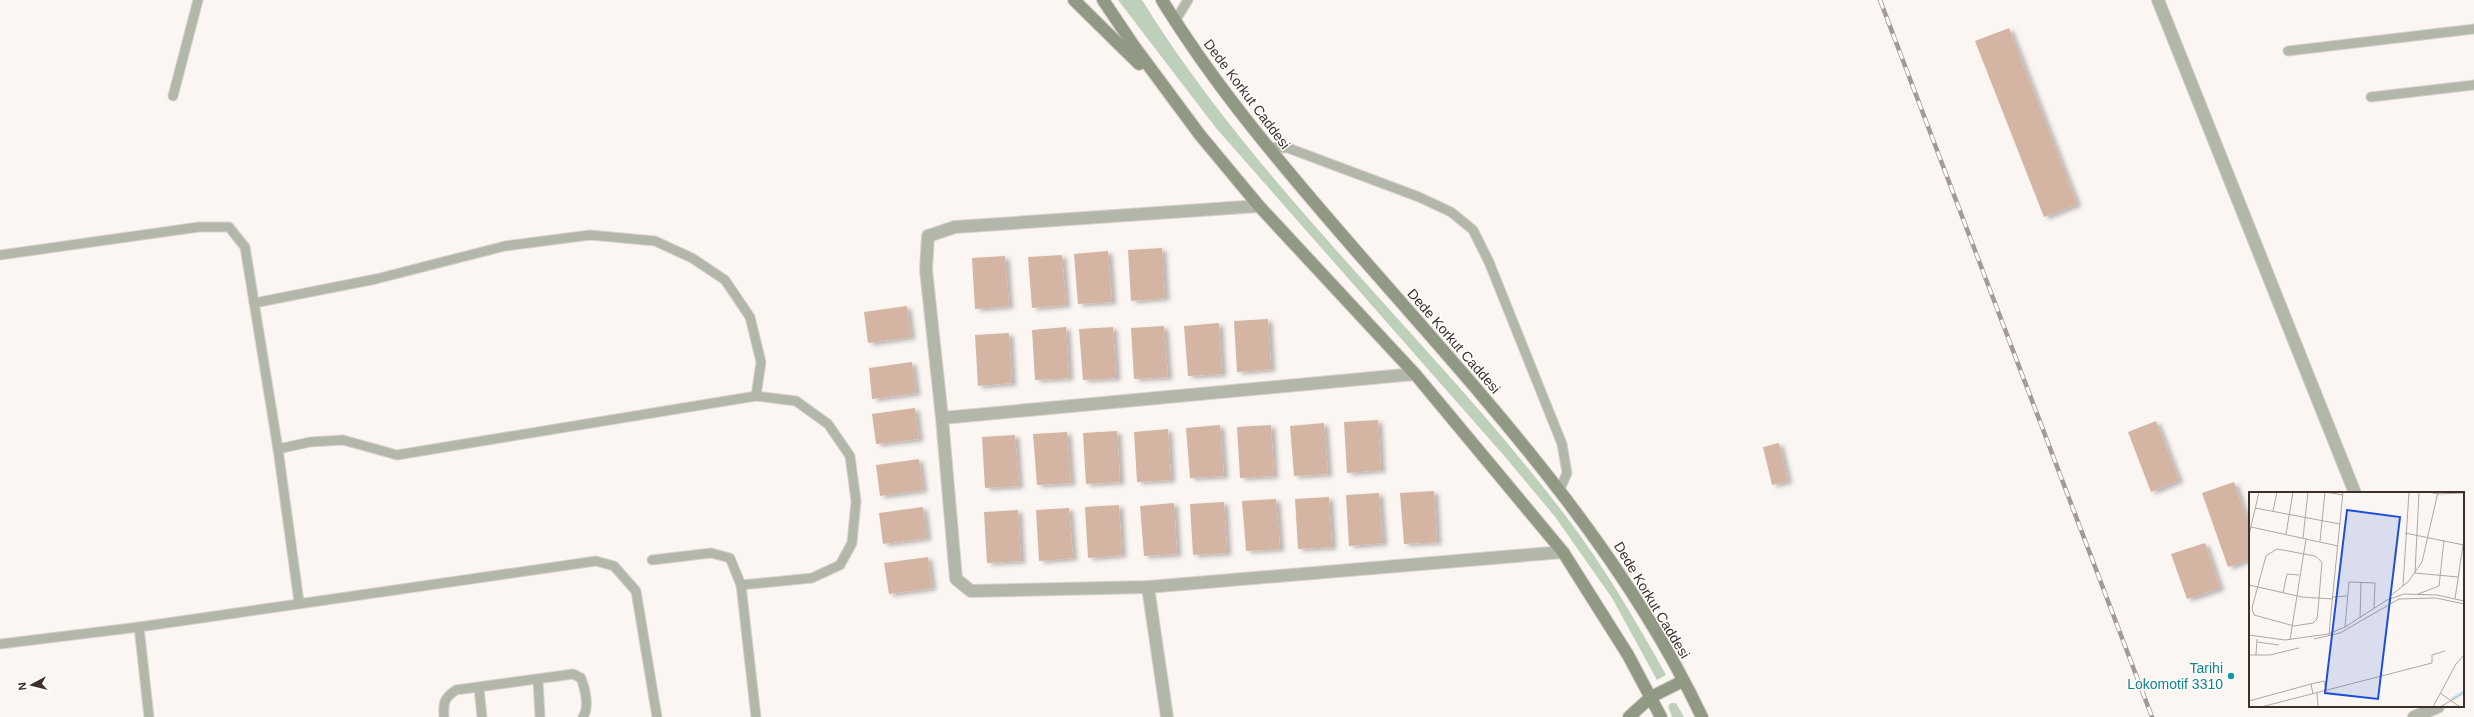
<svg xmlns="http://www.w3.org/2000/svg" width="2474" height="717" font-family="Arial,sans-serif">
	<style>
		.green { fill: #bed0b9 }
		.building { fill: #d4b5a3; filter: url(#shadow) }
		.lines { fill: none; stroke-linecap: round; stroke-linejoin: round }
		.service-casing { stroke: #d9d2ce; stroke-width: 11 }
		.minor-casing { stroke: #d9d2ce; stroke-width: 14 }
		.secondary-casing { stroke: #d9d2ce; stroke-width: 14 }
		.service { stroke: #b2b7a9; stroke-width: 9 }
		.minor { stroke: #b2b7a9; stroke-width: 12 }
		.secondary { stroke: #919883; stroke-width: 12 }
		.rail-casing { stroke: #a39a95; stroke-width: 4.5 }
		.rail { stroke: #fff; stroke-width: 3; stroke-dasharray: 9; stroke-linecap: butt }
		.culture-dot { fill: #0f9aa8; stroke: #fff; stroke-width: 1.5 }
		.labels { text-anchor: middle; dominant-baseline: central; stroke-width: 3; stroke-linejoin: round; paint-order: stroke }
		.street-label { font-size: 14px; fill: #3c3029; stroke: #fff }
		.culture-label { font-size: 14px; fill: #0d838f; stroke: #fff; text-anchor: end }
		.inset-river { fill: none; stroke: #b9e4f6; stroke-width: 2 }
		.inset-road { fill: none; stroke: #afa7a2; stroke-width: 1 }
		.view { fill: #1d4ed8; fill-opacity: 0.15; stroke: #1d4ed8; stroke-width: 2 }
		.inset-edge { fill: none; stroke: #3c3029; stroke-width: 2 }
	</style>
	<defs>
		<filter id="shadow"><feDropShadow dx="4.5" dy="2.5" stdDeviation="2" flood-color="#0004"/></filter>
	</defs>
	<rect width="100%" height="100%" fill="#fcf6f2"/>
	<!-- green -->
	<g class="green">
		<path d="M1118,0H1142C1259,189 1430,338 1565,515C1603,565 1635,619 1666,675L1657,680L1612,598L1556,518L1506,458L1216,128Z"/>
		<path d="M1671,703H1676L1684,717H1672L1668,706Z"/>
	</g>
	<!-- building -->
	<g class="building">
		<path d="M2009,28L2077,204L2044,217L1975,41Z"/>
		<path d="M1162,248L1165,298L1131,301L1128,250Z"/>
		<path d="M1108,251L1112,302L1078,304L1074,254Z"/>
		<path d="M1062,255L1066,305L1032,308L1028,257Z"/>
		<path d="M1005,256L1009,306L975,309L972,258Z"/>
		<path d="M907,306L911,337L868,343L864,312Z"/>
		<path d="M1268,319L1271,369L1237,372L1234,321Z"/>
		<path d="M1219,323L1222,374L1188,376L1184,326Z"/>
		<path d="M1164,326L1168,377L1134,379L1131,328Z"/>
		<path d="M1066,327L1069,378L1035,380L1032,330Z"/>
		<path d="M1113,327L1116,378L1083,380L1079,329Z"/>
		<path d="M1009,333L1012,383L978,386L975,335Z"/>
		<path d="M912,362L916,393L872,399L869,368Z"/>
		<path d="M915,408L919,439L876,444L872,414Z"/>
		<path d="M1378,420L1381,470L1347,473L1344,422Z"/>
		<path d="M2156,421L2179,480L2151,492L2128,432Z"/>
		<path d="M1324,423L1328,474L1294,476L1290,426Z"/>
		<path d="M1220,425L1224,476L1190,478L1186,428Z"/>
		<path d="M1271,425L1274,476L1240,478L1237,427Z"/>
		<path d="M1168,429L1171,480L1137,482L1134,432Z"/>
		<path d="M1117,431L1120,482L1086,484L1083,433Z"/>
		<path d="M1067,432L1071,483L1037,485L1033,434Z"/>
		<path d="M1015,435L1019,486L985,488L982,437Z"/>
		<path d="M1779,443L1788,481L1772,485L1763,447Z"/>
		<path d="M919,459L923,490L880,496L876,465Z"/>
		<path d="M2234,482L2250,528V559L2228,567L2202,493Z"/>
		<path d="M1434,491L1437,542L1404,544L1400,493Z"/>
		<path d="M1379,493L1383,543L1349,546L1346,495Z"/>
		<path d="M1329,497L1332,547L1298,549L1295,499Z"/>
		<path d="M1276,499L1280,549L1246,551L1242,501Z"/>
		<path d="M1224,502L1227,553L1193,555L1190,504Z"/>
		<path d="M1174,503L1177,554L1144,556L1140,506Z"/>
		<path d="M1119,505L1122,555L1088,558L1085,507Z"/>
		<path d="M923,507L927,538L883,544L879,513Z"/>
		<path d="M1069,508L1073,558L1039,561L1036,510Z"/>
		<path d="M1018,510L1021,561L987,563L984,512Z"/>
		<path d="M2205,543L2220,588L2187,599L2171,554Z"/>
		<path d="M928,557L932,588L889,594L884,563Z"/>
	</g>
	<g class="lines">
		<defs>
			<g id="service">
				<path d="M1175,21L1188,0"/>
				<path d="M2288,51L2474,29"/>
				<path d="M173,96L198,0"/>
				<path d="M2371,97L2474,85"/>
				<path d="M1268,147L1288,148L1419,197L1451,212L1473,230L1489,262L1562,444L1567,473L1560,489"/>
				<path d="M0,255L199,227H229L245,247L278,449L299,602"/>
				<path d="M254,303L376,279L505,246L590,235L655,241L692,258L725,280L750,317L761,362L756,396"/>
				<path d="M278,449L310,442L343,440L397,455L756,396L796,401L828,424L850,456L856,501L852,543L840,565L812,578L741,585"/>
				<path d="M652,560L711,553L730,558L741,585L756,717"/>
				<path d="M139,627L149,717"/>
				<path d="M0,644L139,627L596,561L614,566L636,591L657,717"/>
				<path d="M538,680L540,717"/>
				<path d="M479,688L482,717"/>
				<path d="M444,717C443,703 444,698 456,690L573,674L581,678C585,689 590,706 583,717"/>
			</g>
			<g id="minor">
				<path d="M2158,0L2355,493"/>
				<path d="M1259,206L955,227L928,236L926,270L942,418L956,579L971,591L1148,587L1563,552"/>
				<path d="M942,418L1415,374"/>
				<path d="M1148,587L1167,717"/>
				<path d="M2414,717L2438,707"/>
			</g>
			<g id="secondary">
				<path d="M1074,0L1139,64"/>
				<path d="M1103,0L1134,46L1200,135L1259,206L1415,374L1563,552L1628,655L1661,717"/>
				<path d="M1162,0C1213,83 1275,157 1338,230C1470,383 1614,532 1702,717"/>
				<path d="M1629,717L1651,697L1683,681"/>
			</g>
		</defs>
		<!-- service casing -->
		<use href="#service" class="service-casing"/>
		<!-- minor casing -->
		<use href="#minor" class="minor-casing"/>
		<!-- secondary casing -->
		<use href="#secondary" class="secondary-casing"/>
		<!-- service -->
		<use href="#service" class="service"/>
		<!-- minor -->
		<use href="#minor" class="minor"/>
		<!-- secondary -->
		<use href="#secondary" class="secondary"/>
		<defs>
			<path id="rail" d="M1880,0L2152,717"/>
		</defs>
		<!-- rail casing -->
		<use href="#rail" class="rail-casing"/>
		<!-- rail -->
		<use href="#rail" class="rail"/>
	</g>
	<!-- markers -->
	<circle class="culture-dot" cx="2231" cy="676" r="4"/>
	<g class="labels">
		<!-- street labels -->
		<g class="street-label">
			<text transform="translate(1247 94) rotate(53)">Dede Korkut Caddesi</text>
			<text transform="translate(1454 341) rotate(49)">Dede Korkut Caddesi</text>
			<text transform="translate(1652 600) rotate(59)">Dede Korkut Caddesi</text>
		</g>
		<!-- culture labels -->
		<g class="culture-label">
			<text x="2223" y="668">Tarihi<tspan x="2223" dy="16">Lokomotif 3310</tspan></text>
		</g>
	</g>
	<!-- overview -->
	<g transform="translate(2249 492)">
		<rect width="215" height="215" fill="#fcf6f2"/>
		<path class="inset-river" d="M202,207L215,199"/>
		<path class="inset-road" d="M76,0L94,3M170,0L166,81L209,85M180,0L188,2L215,1M6,16L91,32M24,19L28,0M2,35L89,54M156,41L215,53M37,42L44,0M0,43L10,0M54,46L59,0M71,49L76,0M28,57L66,64L73,70L69,118L68,127L64,131L45,134L5,123L3,116L17,64ZM0,93L53,105L84,107M154,94L160,0M34,101L38,82L50,83M169,102L190,94L195,48M141,104L159,90L173,70L189,0M84,105L98,104M206,107L214,53M111,126L112,91M81,131L94,0M96,135L100,90L126,91L125,116M0,143L36,148L79,142L96,135L138,108L155,102L188,103L215,109M80,144L81,131M65,147L91,141L150,107L187,106L215,112M41,148L57,47M8,150L30,153M0,163H21L50,156M7,163L8,147M68,201L69,215M191,201L211,215M64,202L62,192L75,189L77,198M0,209L62,192M12,215L183,171V163L196,159M184,215L207,172L215,163M191,215L215,201"/>
		<path class="view" d="M98,18L151,25L129,207L76,201Z"/>
		<rect width="215" height="215" class="inset-edge"/>
	</g>
	<!-- north arrow -->
	<g transform="translate(32 685) rotate(263)" stroke="#ffffff" stroke-width="3" paint-order="stroke">
	<path d="M0-3L7 15L0 10L-7 15Z" fill="#3c3029"/>
	<text y="-6" font-size="11" font-weight="bold" text-anchor="middle" fill="#3c3029">N</text>
	</g>
</svg>
